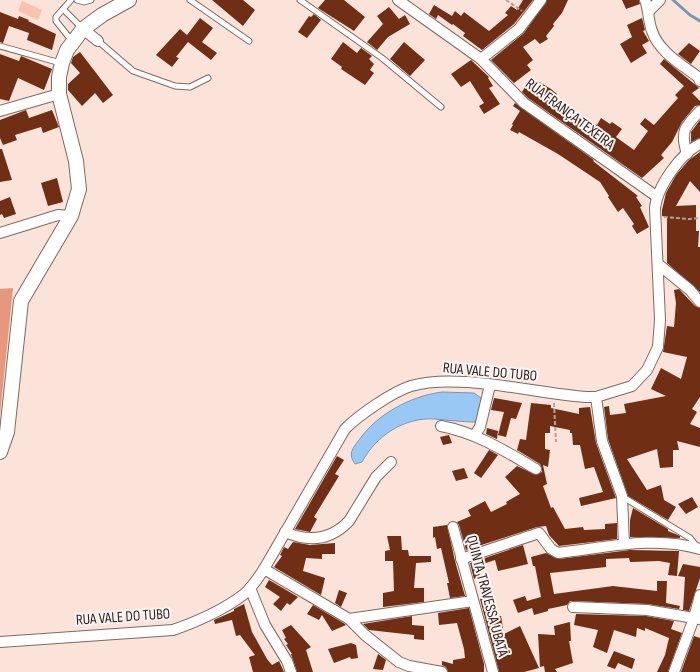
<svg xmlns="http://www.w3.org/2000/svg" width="700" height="672" font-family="'Sofia Sans Condensed',sans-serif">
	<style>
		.green { fill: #fac1ad }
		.forest { fill: #e5987d }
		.water { fill: #99c8f5; stroke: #7996b5 }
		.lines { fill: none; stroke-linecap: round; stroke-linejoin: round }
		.stream { stroke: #7996b5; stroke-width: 3 }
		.building { fill: #702e14 }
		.service-casing { stroke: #82685e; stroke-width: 7 }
		.minor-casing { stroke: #82685e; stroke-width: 12 }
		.secondary-casing { stroke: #82685e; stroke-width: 16 }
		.path { stroke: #b4a099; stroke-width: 2; stroke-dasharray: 4 2; stroke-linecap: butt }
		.service { stroke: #fff; stroke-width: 5 }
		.minor { stroke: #fff; stroke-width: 10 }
		.secondary { stroke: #fff; stroke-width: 14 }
		.labels { text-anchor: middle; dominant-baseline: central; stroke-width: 4; stroke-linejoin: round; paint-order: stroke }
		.street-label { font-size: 15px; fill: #2f2320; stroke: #fbf4f2 }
	</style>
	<rect width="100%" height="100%" fill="#fce3da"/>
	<!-- green -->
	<path class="green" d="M22,1L42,10L38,20L18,11Z"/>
	<!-- forest -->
	<path class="forest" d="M13,288L0,415V289Z"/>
	<!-- water -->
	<path class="water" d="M442,392L474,393L481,398C482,408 481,414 475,422C461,422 448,420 435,419C404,417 376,436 362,462L355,464C348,454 352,449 359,440C377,414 411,396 442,392Z"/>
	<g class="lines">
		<!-- stream -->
		<path class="stream" d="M673,0L690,15L700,21"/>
	</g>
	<!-- building -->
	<g class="building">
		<path d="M212,0H243L255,10L243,26Z"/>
		<path d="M325,0H344L365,17L354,31L318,8Z"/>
		<path d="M523,0H533L514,24L482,50L463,36L465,33L453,24L452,25L438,15L436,19L429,14L434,5L452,16L455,11L461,16L464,12L489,31L508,15L505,13L511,6L517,10Z"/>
		<path d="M547,0H568L562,13L553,24L554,26L546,36L548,39L540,44L535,39L523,47L533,60L527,65L531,70L514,83L491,60L524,33Z"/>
		<path d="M622,0H639L640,4L626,9Z"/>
		<path d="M389,7L399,19L405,15L410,24L388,37L377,50L367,42L383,24L377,16Z"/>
		<path d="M0,12L18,19L19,16L29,20L28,21L56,34L52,50L27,40L29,33L9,26L3,43L0,42Z"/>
		<path d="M314,14L321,20L307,38L298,32L309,16L311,17Z"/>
		<path d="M200,18L213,28L202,42L217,53L211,60L188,42L176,57L179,58L172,67L156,55L180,29L187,35Z"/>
		<path d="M642,18L645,30L643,31L649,41L642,45L647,53L631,63L620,44L632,37L627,25Z"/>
		<path d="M343,42L357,53L361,48L372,56L369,59L374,64L370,70L374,73L365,85L341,69L342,67L331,59Z"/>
		<path d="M404,42L425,60L410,76L390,59Z"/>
		<path d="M689,43L700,51L691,64L678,54Z"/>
		<path d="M80,52L113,95L103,103L95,93L82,106L68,90V84L80,73L71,63L73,57Z"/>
		<path d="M0,54L19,61L21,56L52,69L44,90L18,78L9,101L0,99Z"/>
		<path d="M664,59L698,87L699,88L692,93L700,101V105L695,106L682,122L672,142L661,155L664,158L642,178L528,98L522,92L531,77L551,89L557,94L554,99L573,109L571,112L584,121L586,119L597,125L601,118L610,124L612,122L622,129L616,137L634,150L648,131L640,124L645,118L654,125L678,98L675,95L684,86L660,64Z"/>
		<path d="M471,60L489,77L488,78L493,86L489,88L500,104L484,114L479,106L484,103L470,81L461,87L451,74Z"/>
		<path d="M515,103L594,160L593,161L638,196L636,197L642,206L640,207L649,227L637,234L632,226L634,224L623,208L618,212L608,197L609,196L600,182L558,154L519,132L518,134L510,130L513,125L512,124L520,111L513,106Z"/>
		<path d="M26,110L29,118L52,110L59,127L43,133L41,127L15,135L17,140L3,145L0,138V120Z"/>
		<path d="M700,120V138L691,142V132Z"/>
		<path d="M0,149H2L12,180L0,182Z"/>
		<path d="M700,152V192L690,181L676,206L696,205V231H699L698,247H700V292L667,263V217L662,216V210L666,193L676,175L689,160Z"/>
		<path d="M57,178L63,202L48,206L41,183Z"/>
		<path d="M10,197L16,214L4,218L2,214L0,215V201Z"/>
		<path d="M679,289L695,306L700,308V397L692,409L697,412L690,424L700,428V447L677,441L679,450H673V467L660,468L657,449L627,459L647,490L661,485L664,500L676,507L668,520L628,496L608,439L604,407L609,406L610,415L626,413L624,404L666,396L651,389L661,368L681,379L687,357L663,352L667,326L674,327L676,303L674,290Z"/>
		<path d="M494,398L522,403L516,419L511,418L506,437L498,435L504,412L491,410Z"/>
		<path d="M531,403L551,405V408L579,414V408L590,407L596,443L616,498L581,506L579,498L603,492L594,467L585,469L580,445H573L572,433H570V430L550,426V433H545V449L550,450L548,467L543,465L547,484L543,486L551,508L553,507L565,529L583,527L584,530L605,529V524L617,523V539L559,546L549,535L546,526L537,527L466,550L459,525L457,522L471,516L468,510L485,501L491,512L507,504L506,502L520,494L505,477L517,466L536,475L542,472V469L540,464L517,450L520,439L526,440Z"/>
		<path d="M487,428L498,431L497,439L486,434Z"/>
		<path d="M449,435L452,443L443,445L440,437Z"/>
		<path d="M489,450L498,455L481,478L474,473Z"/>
		<path d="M337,456L344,460L335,474L339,476L314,517L317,519L310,532L295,529Z"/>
		<path d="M464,468L468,478L456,481L452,471Z"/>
		<path d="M692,497L698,507L686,514L678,504Z"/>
		<path d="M633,508L668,529V531L680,536V538L630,537V520Z"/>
		<path d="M447,525L455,561L465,596L450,598L447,583H449L441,548L437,549L435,537L433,538V527Z"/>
		<path d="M387,536H401L402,550H408L409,556H431V562L416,563L414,588H424V602L383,607V593L394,591L393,561H385V551L390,550Z"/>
		<path d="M293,542L310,545L335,543V554H322V559L306,558L303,571L325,578L321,595L274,567L282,556L280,555L284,547L288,549Z"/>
		<path d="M523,545L528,564L498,571L495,560L477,566L480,576L474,579L470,563Z"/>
		<path d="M630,550L679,551L677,576L668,575L670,563L659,561L630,562L629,558L606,559V567L550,573L554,594L613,586L657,591V581H667L666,603L680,606L679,609L647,604L573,601H570L567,605L548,609V611L534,615L532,608L518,613L513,600L525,596L527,601L541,597L535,566H533L531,557L546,553L559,559Z"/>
		<path d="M683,564L700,567V578L689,611L683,610L685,577L678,576Z"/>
		<path d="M269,580L298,597L290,605L287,603L281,611L273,604L280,597L265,587Z"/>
		<path d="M339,590L347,593L341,607L335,603Z"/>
		<path d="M489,597L496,617L501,616L504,634L520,626L539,668L524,672H499L480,599Z"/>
		<path d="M244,604L252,632L267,659L272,665L279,661L284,672H253L249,657L255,655L240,635L236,636L232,620L215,624L214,620L234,611V609Z"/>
		<path d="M313,605L345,624L346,625L332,631L322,615L319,620L307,614Z"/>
		<path d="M469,608L484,664V672H448L446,667L442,665V661L453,664V660L465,658L464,649L457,623L439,625L438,613Z"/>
		<path d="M576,614L646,616L674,621L671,629L682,633L668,672H657L665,655L669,638L645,628V631L637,628L636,637L614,630L607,653L593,647L598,630L574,625Z"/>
		<path d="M412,616V625L424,626V640L414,639V635L369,630L363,624Z"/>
		<path d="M570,622L571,641H569L573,663L555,669L557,672H545L544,666L540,667L538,634L555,635L554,626Z"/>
		<path d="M291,625L311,647L306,650L313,672H297L291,654H292L286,645L288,644L284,639L286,638L282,630Z"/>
		<path d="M694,636L700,638V672H681Z"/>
		<path d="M351,643L356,645L358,658L351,659L350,657L334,663L328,649Z"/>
		<path d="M614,651L635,659L632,669L618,663L615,669L607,666Z"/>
		<path d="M378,654L386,660L383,670L373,669Z"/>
	</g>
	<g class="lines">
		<defs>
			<g id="service">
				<path d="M71,0L56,17V21L72,41"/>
				<path d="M77,0L84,2L91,0"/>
				<path d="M190,0L249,41"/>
				<path d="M300,0L382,58L441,107"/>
				<path d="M63,9L82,28"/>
				<path d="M98,41L133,71L175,86L190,87L208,78"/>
				<path d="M0,46L57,62"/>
				<path d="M623,497L690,538L698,548"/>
			</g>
			<g id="minor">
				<path d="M398,0L481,59"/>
				<path d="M541,0L519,29L481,59L524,103L656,196"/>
				<path d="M645,0C649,10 648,21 652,31C659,52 681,64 698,77L700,81"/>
				<path d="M649,11L660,0"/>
				<path d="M83,29L98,41"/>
				<path d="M0,111L59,94"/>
				<path d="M687,154C680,132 684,127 700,111"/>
				<path d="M0,233L58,215L71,216"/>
				<path d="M658,264L690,290L700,302"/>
				<path d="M596,397L602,441L622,496L624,544"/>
				<path d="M441,426C477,433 505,451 536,469"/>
				<path d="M475,435L480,427L490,385"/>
				<path d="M453,527L493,672"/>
				<path d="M285,532C308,542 330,541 349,521L376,477L391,462"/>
				<path d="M461,559L539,533L551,549L558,553C605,548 654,535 700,549"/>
				<path d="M264,569L349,619L365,635L399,662L409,666L442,672"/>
				<path d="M250,588L265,625L287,661L291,672"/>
				<path d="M573,607L647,610L700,619"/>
				<path d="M349,619L473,601"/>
				<path d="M0,642L173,630C196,622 223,610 243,595C252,588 258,578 264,569L345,429C359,415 392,392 411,386C457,372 538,394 587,397H596L632,386L647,370L658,347L660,320L655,208C657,187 681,153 700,144"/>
				<path d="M674,672L694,618L700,595"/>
			</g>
			<path id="secondary" d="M0,452L7,432L21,301L71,216L79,189L76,161L59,94V77L62,63L67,50L83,29L102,15L129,0"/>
		</defs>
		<!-- service casing -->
		<use href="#service" class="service-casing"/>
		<!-- minor casing -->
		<use href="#minor" class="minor-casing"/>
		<!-- secondary casing -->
		<use href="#secondary" class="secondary-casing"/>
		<!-- path -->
		<g class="path">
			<path d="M506,0L522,11"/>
			<path d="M664,217L689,219L700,218"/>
			<path d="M554,403L556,442"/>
		</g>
		<!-- service -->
		<use href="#service" class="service"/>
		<!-- minor -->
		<use href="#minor" class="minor"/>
		<!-- secondary -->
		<use href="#secondary" class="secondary"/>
	</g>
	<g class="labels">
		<!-- street labels -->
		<g class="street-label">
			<text transform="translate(570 114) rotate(37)">RUA FRANÇA TEXEIRA</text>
			<text transform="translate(490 372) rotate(5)">RUA VALE DO TUBO</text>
			<text transform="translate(487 596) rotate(75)">QUINTA TRAVESSA UBATÃ</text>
			<text transform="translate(123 617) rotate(-4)">RUA VALE DO TUBO</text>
		</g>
	</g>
</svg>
